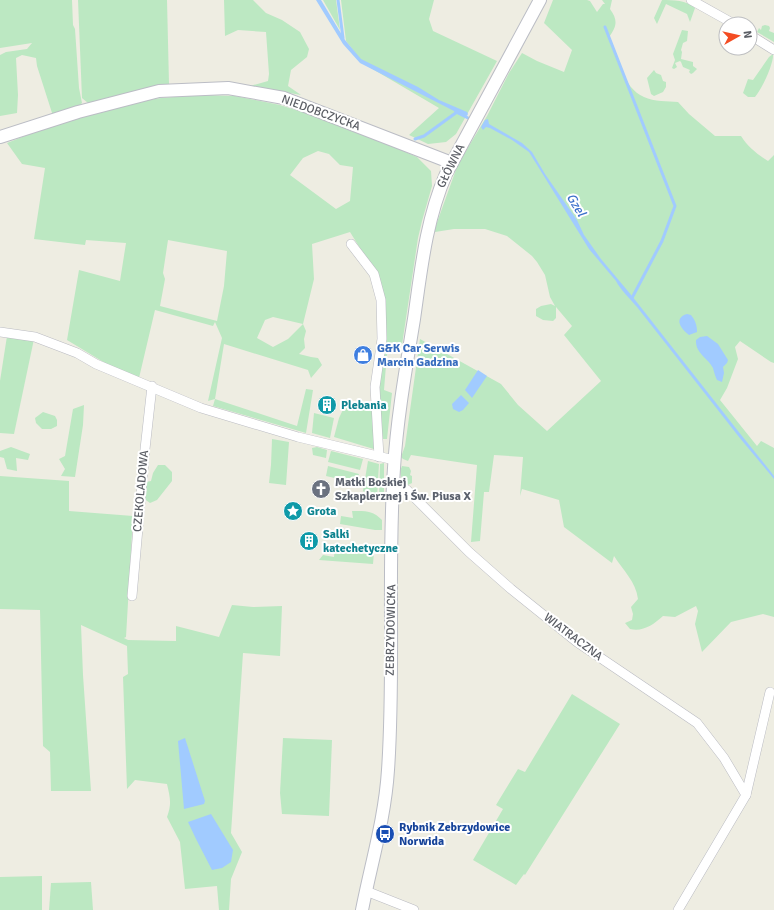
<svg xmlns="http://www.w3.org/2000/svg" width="774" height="910" font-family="Signika,sans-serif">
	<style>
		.green { fill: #bce8c2; fill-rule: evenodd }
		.water { fill: #a1cbff }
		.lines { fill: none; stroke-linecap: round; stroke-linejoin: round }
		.stream { stroke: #a1cbff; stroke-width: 3 }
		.street-casing { stroke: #babbc2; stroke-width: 10 }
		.secondary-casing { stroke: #bbbdc5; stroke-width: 14 }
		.street { stroke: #fff; stroke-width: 9 }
		.secondary { stroke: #fff; stroke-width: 12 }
		.labels { text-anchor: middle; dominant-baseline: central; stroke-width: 4; stroke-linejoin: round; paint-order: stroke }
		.street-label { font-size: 12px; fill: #5a5d64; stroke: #fff }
		.shop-label { font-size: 12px; font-weight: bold; fill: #366cbe; stroke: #fff; text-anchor: start }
		.culture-label { font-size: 12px; font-weight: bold; fill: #0d838f; stroke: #fff; text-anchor: start }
		.worship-label { font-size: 12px; font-weight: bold; fill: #5b616d; stroke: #fff; text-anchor: start }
		.transit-label { font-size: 12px; font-weight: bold; fill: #164399; stroke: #fff; text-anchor: start }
		.water-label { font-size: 13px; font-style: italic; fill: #3c70cb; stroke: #fff }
	</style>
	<rect width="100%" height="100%" fill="#eeede2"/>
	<!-- green -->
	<g class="green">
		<path d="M0,0H72L73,25L75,29L79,88L82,103L80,105L53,116L37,66L36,58L22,55L16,58L18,95L17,113L0,116V55L6,52L27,49L32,43L0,48Z"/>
		<path d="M78,0H167L169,84L88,103L82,98Z"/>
		<path d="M224,0H253L266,13L282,20L300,32L309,49L307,57L291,70L288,86L301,95L250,86L268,81L269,74L266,32L238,30L225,36Z"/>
		<path d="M323,0H336L340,30Z"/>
		<path d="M341,0H434L429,19L433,31L497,61L456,134L446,142L428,144L409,135L439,108L364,64L346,41Z"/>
		<path d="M553,0H587L590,1L597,12L603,4H605L602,0H612L610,9C618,20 617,26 609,37C617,57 623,88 644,97C654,102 668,101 678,102L689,114L715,136H741C748,147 757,154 768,161L774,155V363L771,362L740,341L735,347L738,359L727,388L720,400L757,446L761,441L774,448V617L763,614L731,622L702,652L695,624L698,611L696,606L675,617L663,616C653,625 643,632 630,629L625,623L632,620L633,614L631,607L638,599C636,582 623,570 614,556L612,563L564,527L559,500L522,489L520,496L523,457L494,455L489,492H484L480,541L471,542L477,465L411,455L408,461L403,459L401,457L405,446L420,339L501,384L518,405L547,431L601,381L564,335L572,326L556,307V318L553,321L543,320L536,316V309L541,306L551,304L555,306L550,297L545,275L537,262L532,256L507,236L485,229H454L435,232V228L458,164L487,116L509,73L522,53L537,61L564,72L572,50L544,23Z"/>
		<path d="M662,0C674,0 686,0 695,8L690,22L687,14L666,4L657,24L654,18Z"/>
		<path d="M765,25L769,26L770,28L769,31L774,33V42L757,32L759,28L761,30L762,26Z"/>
		<path d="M682,30L688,31L687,41L683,43L681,50L682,52L681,59L693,62V66L697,69L693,73L691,74L689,72L690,70L683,67L681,62L680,61L675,63L677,67L674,69L672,68L675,60L673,54Z"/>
		<path d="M773,54C774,63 762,89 755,97H748L743,93L748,79L753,80L769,57Z"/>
		<path d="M654,70L656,73L661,75L663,81L666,82V87L663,92L654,96L651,94L647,78Z"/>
		<path d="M202,95L235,96L280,105L324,119L367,135L417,157L431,171L432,186L422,221L418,238L402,345L401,346L400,352L383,351L373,269L350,232L312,244L314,279L303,324L306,331L304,339L305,348L299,354L311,357L318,358L322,365L311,378L308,370L224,344L215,399L297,426L306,389L313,390L306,433L213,406L215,399L208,401L222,338L215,322L213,326L155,310L139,378L110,366L67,340L79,270L120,281L126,243L86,240L85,245L34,239L45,168L22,164L7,143L40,130L122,104L161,98ZM318,151L329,154L340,165L353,167L350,201L336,209L290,175L303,158ZM168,240L227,251L224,286L217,321L160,306L165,279L163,273ZM273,317L303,324L288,339L273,347L257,338L265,320Z"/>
		<path d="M7,336L34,339L14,434L0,433V381Z"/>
		<path d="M382,353H387L384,390L392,393L387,439H383L380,428L376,385Z"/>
		<path d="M347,401L375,409L377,450L334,437L339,418Z"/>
		<path d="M84,405L83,425L75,477L61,476L65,469L59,459L65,456L73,409Z"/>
		<path d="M43,412L55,416L57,420V426L51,429H42L36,423L35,418Z"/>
		<path d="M314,413L334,418L330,438L312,433Z"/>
		<path d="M272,439L289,442L286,485L269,483L271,465Z"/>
		<path d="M11,447L30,454L28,460L16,458L17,471L7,469L4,458L0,457V451Z"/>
		<path d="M317,447L327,450L326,458L313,455L312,448Z"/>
		<path d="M331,451L363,459L360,470L328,462Z"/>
		<path d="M368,461L379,464L377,497L373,499L363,491Z"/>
		<path d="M384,463V496L379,500L380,464Z"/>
		<path d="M158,465H165L172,472V481L157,500L150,503L143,498L146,482L151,481L153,473Z"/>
		<path d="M328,466L359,474L356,483L326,476Z"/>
		<path d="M402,466L409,467L411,471L410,475L412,476V483L408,485C402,480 398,474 402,466Z"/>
		<path d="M0,476L69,481V511L133,516L126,637L124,638L128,640L176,641V626L219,637L232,605L253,607L282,606L280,656L243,653L231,833L242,852L231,879L229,910H219L217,886L185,889L180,842L167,817C172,804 170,797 167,784L135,780L127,789L123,677L128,674L127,646L81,625L83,675L91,791H51L50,752L43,746L40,610L0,609Z"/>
		<path d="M352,511C366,511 372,510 382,520V530H375L340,524L341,516L353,518Z"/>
		<path d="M335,546L374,552L373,564L319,560L323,555L334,557Z"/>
		<path d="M572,694L620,724L525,875L524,874L516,885L473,860L503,809L496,805L518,769L525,772Z"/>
		<path d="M283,738L332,740L329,816L282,814L280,793Z"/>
		<path d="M42,876V910H0V877Z"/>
		<path d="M91,882L93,910H49L51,883Z"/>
	</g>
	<!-- water -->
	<g class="water">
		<path d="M316,0H321L345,40L361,59L418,87L439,100L467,112L468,114L467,116L454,111L360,63L343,44Z"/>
		<path d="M488,119L489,124L522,143L532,152L545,174L577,220L584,235L601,259L632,296L738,431L771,472L774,476V479L739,437L637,307C631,300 620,289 616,281L589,249L529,152L512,140L490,128L486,127L483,130L481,127L485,120Z"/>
		<path d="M687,314L691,315C695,320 697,325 697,332L689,335C681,329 673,318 687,314Z"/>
		<path d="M707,336L718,344L728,360L727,363L723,367L724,373L722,382L717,380C715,376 714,372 713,368C708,358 695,353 696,340L700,337Z"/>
		<path d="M478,370L487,376L472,398L465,390Z"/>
		<path d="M461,395L469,403L463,410L459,412L453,409L452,404Z"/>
		<path d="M185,738L205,801L204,804L184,809L178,741Z"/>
		<path d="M211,814L233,850L231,862L222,868L212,870L196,839L188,822Z"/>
	</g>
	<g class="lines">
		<!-- stream -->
		<g class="stream">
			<path d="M338,0L343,38"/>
			<path d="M605,27L675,206L662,241L632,298"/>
			<path d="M456,112L472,120"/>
			<path d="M415,139L424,136L457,112"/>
		</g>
		<defs>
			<g id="street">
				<path d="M691,0L734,24"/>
				<path d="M750,35L774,50"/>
				<path d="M351,244L374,274L381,300L382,339L375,387L379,457"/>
				<path d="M0,332L35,337L77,353L96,364L201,408L298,437L394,460"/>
				<path d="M393,483L400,486L407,490L469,552L511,589L577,642L697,723L724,758L746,795"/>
				<path d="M132,596L145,449L152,386"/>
				<path d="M366,891L414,910"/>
				<path d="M678,910L746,795L770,692"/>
			</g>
			<g id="secondary">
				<path d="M0,137L78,112L159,91L228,88L284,98L452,163"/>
				<path d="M362,910C371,864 385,818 388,770C395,670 387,568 394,468C397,418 406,368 414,319C421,270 426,220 446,174L540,0"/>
			</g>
		</defs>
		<!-- street casing -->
		<use href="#street" class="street-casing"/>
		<!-- secondary casing -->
		<use href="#secondary" class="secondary-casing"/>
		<!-- street -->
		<use href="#street" class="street"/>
		<!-- secondary -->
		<use href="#secondary" class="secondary"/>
	</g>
	<!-- icons -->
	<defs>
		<symbol id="shop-disc" viewBox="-11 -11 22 22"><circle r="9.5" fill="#3f7fe0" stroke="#fff"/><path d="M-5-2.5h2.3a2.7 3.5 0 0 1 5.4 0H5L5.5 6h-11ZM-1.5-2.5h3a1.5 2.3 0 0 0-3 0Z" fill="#fff"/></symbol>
		<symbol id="building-disc" viewBox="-11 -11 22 22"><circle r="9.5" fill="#0f9aa8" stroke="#fff"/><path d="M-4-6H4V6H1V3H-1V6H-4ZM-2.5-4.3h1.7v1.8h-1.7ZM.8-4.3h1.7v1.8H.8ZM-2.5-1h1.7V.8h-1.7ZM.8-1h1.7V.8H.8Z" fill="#fff"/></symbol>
		<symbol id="church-disc" viewBox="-11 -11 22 22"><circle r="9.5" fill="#6b7280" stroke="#fff"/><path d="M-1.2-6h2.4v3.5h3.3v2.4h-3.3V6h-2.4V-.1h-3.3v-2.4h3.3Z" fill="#fff"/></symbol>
		<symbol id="sight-disc" viewBox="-11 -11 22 22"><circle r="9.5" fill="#0f9aa8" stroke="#fff"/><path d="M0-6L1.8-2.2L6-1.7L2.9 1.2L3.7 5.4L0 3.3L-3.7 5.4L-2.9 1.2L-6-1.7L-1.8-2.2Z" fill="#fff"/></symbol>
		<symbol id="bus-disc" viewBox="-11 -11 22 22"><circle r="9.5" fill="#1a4fb4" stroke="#fff"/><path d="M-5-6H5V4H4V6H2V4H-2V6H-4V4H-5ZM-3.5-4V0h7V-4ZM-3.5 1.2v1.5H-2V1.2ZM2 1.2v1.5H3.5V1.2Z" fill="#fff"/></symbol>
	</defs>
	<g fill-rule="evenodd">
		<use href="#shop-disc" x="352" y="344" width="22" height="22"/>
		<use href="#building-disc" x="316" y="394" width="22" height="22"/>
		<use href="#church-disc" x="310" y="478" width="22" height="22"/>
		<use href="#sight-disc" x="282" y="500" width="22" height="22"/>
		<use href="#building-disc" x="298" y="530" width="22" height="22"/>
		<use href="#bus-disc" x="374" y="823" width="22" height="22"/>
	</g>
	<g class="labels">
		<!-- street labels -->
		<g class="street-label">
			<text transform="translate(321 113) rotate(20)">NIEDOBCZYCKA</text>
			<text transform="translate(451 166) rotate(-63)">GŁÓWNA</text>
			<text transform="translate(141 491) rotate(-85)">CZEKOLADOWA</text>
			<text transform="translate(391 630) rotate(-89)">ZEBRZYDOWICKA</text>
			<text transform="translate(573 637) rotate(37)">WIATRACZNA</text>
		</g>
		<!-- shop labels -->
		<g class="shop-label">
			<text x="377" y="348">G&amp;K Car Serwis<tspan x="377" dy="14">Marcin Gadzina</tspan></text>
		</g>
		<!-- culture labels -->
		<g class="culture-label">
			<text x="341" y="405">Plebania</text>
			<text x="307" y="511">Grota</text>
			<text x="323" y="534">Salki<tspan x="323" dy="14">katechetyczne</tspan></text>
		</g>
		<!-- worship labels -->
		<g class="worship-label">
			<text x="335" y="482">Matki Boskiej<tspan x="335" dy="14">Szkaplerznej i Św. Piusa X</tspan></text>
		</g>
		<!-- transit labels -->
		<g class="transit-label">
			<text x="399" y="827">Rybnik Zebrzydowice<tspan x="399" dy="14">Norwida</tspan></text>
		</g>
		<!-- water labels -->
		<g class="water-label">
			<text transform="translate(576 205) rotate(58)">Gzel</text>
		</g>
	</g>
	<!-- north arrow -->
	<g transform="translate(738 36) rotate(82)"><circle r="19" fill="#ffffff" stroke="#bdbec1"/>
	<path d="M0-3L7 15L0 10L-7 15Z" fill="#f44c22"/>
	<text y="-6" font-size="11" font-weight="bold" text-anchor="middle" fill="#5a5d64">N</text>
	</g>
</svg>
